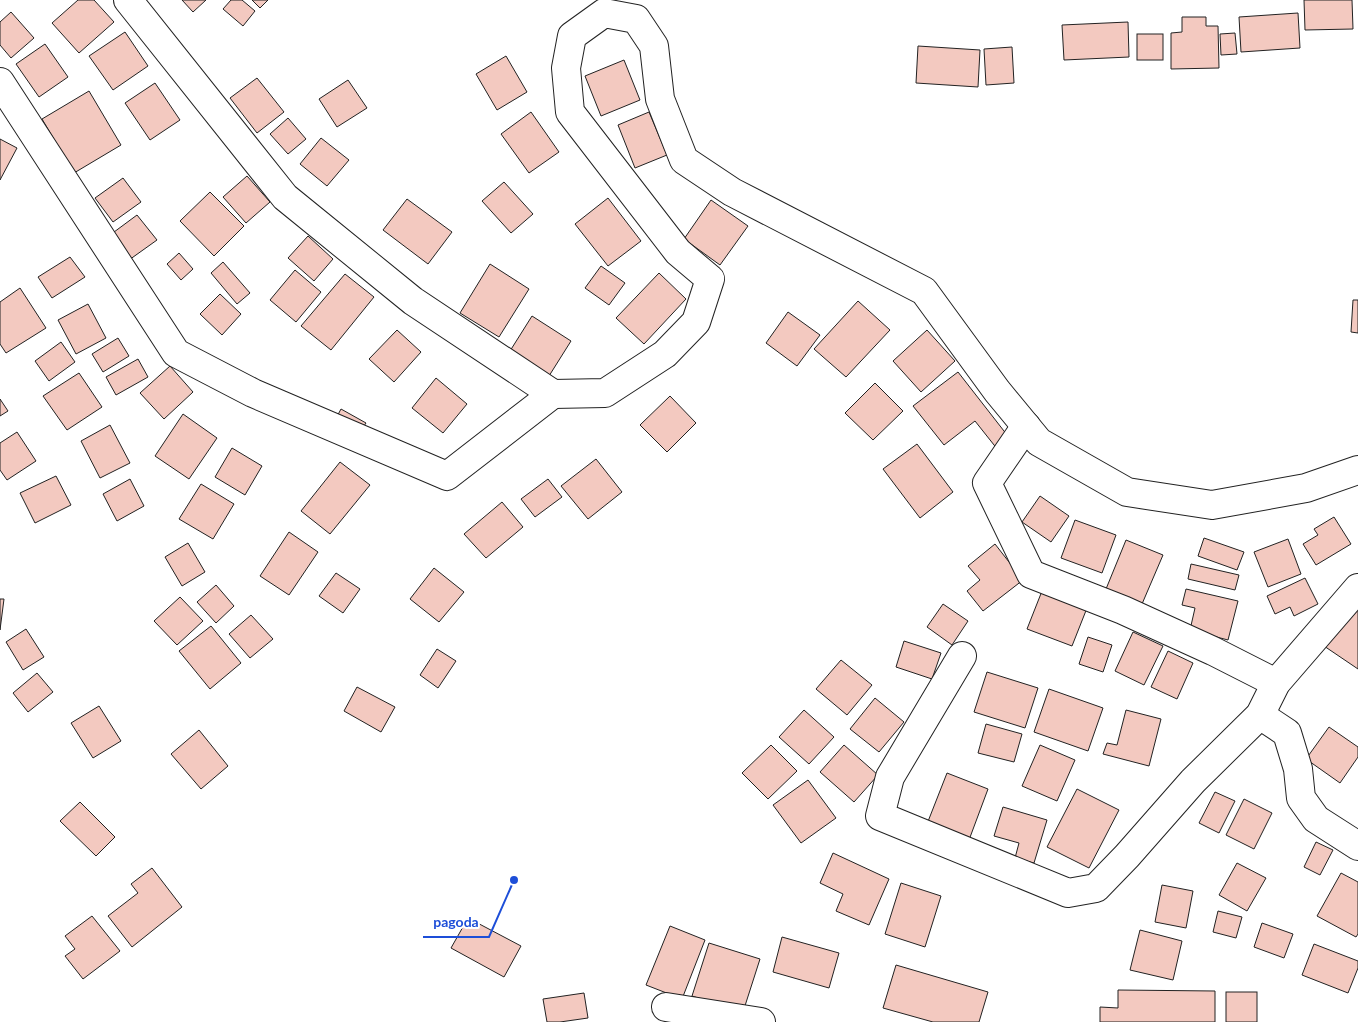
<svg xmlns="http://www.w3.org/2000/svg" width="1358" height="1022" font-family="Lato,sans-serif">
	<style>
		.building { fill: #f3c9c0; stroke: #222 }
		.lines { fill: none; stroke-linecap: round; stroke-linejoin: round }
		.minor-casing { stroke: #222; stroke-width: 30 }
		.minor { stroke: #fff; stroke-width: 28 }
		.leader { fill: none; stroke: #1d4ed8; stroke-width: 2 }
		.callout-dot { fill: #1d4ed8; stroke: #fff; stroke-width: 2 }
		.callout-label { font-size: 14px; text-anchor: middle; font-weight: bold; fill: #1d4ed8; stroke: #fff; stroke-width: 4; stroke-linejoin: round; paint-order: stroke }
	</style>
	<rect width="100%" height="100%" fill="#fff"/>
	<!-- building -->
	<g class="building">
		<path d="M78,0H94L114,22L79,53L52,23Z"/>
		<path d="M182,0H206L193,12Z"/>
		<path d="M231,0H242L255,11L243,26L223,9Z"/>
		<path d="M252,0H268L260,8Z"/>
		<path d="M1304,0H1352L1353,29L1305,30Z"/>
		<path d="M11,12L34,38L11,58L0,45V22Z"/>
		<path d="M1298,13L1300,48L1241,52L1239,17Z"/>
		<path d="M1182,17H1206V26H1218L1219,68L1171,69V33L1182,32Z"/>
		<path d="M1128,22L1129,57L1064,60L1062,25Z"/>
		<path d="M125,32L148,66L113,90L89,56Z"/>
		<path d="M1235,33L1237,54L1221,55L1220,34Z"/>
		<rect x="1137" y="34" width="26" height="26"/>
		<path d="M45,44L68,77L39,97L16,64Z"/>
		<path d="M918,46L980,50L978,87L916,83Z"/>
		<path d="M1012,47L1014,83L986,85L984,49Z"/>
		<path d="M506,56L527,92L497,110L476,74Z"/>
		<path d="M624,60L640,100L601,116L585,76Z"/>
		<path d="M257,78L284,112L257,133L230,98Z"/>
		<path d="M348,80L367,108L337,127L319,99Z"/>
		<path d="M155,83L180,120L150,140L125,103Z"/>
		<path d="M89,91L121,145L74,173L42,119Z"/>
		<path d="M531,112L559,152L529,173L501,134Z"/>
		<path d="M649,112L667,155L635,168L618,125Z"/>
		<path d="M288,118L306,139L288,154L270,134Z"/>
		<path d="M321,138L349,160L327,186L300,164Z"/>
		<path d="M0,139L17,148L0,180Z"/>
		<path d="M247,176L270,202L246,223L223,197Z"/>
		<path d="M123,178L141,202L113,222L95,198Z"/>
		<path d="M504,182L533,214L511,233L482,201Z"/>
		<path d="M210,192L244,226L214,256L180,221Z"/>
		<path d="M608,198L641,241L608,266L575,224Z"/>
		<path d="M407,199L452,232L428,264L383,230Z"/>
		<path d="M711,200L748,226L720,265L684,239Z"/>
		<path d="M137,215L157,240L129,260L110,235Z"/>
		<path d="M308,236L333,259L314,281L288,258Z"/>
		<path d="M179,253L193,269L181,280L167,264Z"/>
		<path d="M70,257L85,277L52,298L38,277Z"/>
		<path d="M223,262L250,293L237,304L211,273Z"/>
		<path d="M490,264L529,289L499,337L460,313Z"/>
		<path d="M601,266L625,283L609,305L585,288Z"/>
		<path d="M295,270L321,292L296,322L270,300Z"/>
		<path d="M659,273L686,299L644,344L616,318Z"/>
		<path d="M345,274L374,297L331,350L301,326Z"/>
		<path d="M20,288L46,328L6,353L0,344V302Z"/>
		<path d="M220,294L241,314L222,335L200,314Z"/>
		<path d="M1353,300H1358V333L1351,332Z"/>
		<path d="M858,301L890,330L846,377L814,349Z"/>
		<path d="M88,304L106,338L76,354L58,320Z"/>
		<path d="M788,312L820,335L797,366L766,343Z"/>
		<path d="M532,316L571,341L549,376L510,351Z"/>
		<path d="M397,330L421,352L394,382L369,359Z"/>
		<path d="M927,330L955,361L921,392L893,361Z"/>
		<path d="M118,338L129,356L103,372L92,354Z"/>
		<path d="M61,342L75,362L49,381L35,361Z"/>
		<path d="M138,359L148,377L116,395L106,377Z"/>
		<path d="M170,366L193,392L164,419L140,393Z"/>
		<path d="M958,372L1011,440L998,450L975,421L944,445L913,406Z"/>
		<path d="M79,373L102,407L67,430L43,396Z"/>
		<path d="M436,378L467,404L443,433L412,408Z"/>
		<path d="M875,383L903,411L873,440L845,413Z"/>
		<path d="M670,396L696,423L667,452L640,425Z"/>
		<path d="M0,399L8,411L0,416Z"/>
		<path d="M341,409L366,423L357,436L334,422Z"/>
		<path d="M183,414L217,438L189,479L155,456Z"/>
		<path d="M110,425L130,463L100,478L81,441Z"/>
		<path d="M17,432L36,461L7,480L0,470V443Z"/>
		<path d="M917,444L953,492L920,518L883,469Z"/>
		<path d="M232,448L262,466L245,495L215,477Z"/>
		<path d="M596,459L622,492L588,519L561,486Z"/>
		<path d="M340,462L370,485L330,534L301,511Z"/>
		<path d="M56,476L71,505L35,523L20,493Z"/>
		<path d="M130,479L144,506L117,521L103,494Z"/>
		<path d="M548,479L562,497L535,517L521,499Z"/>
		<path d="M201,484L234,504L213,539L179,519Z"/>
		<path d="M1040,496L1069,516L1051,542L1022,522Z"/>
		<path d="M502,502L523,527L486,558L464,534Z"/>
		<path d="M1334,517L1351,544L1316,565L1303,544L1318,535L1314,529Z"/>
		<path d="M1075,520L1116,535L1102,573L1061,558Z"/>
		<path d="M289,532L318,552L289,595L260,576Z"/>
		<path d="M1204,538L1244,552L1237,570L1198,556Z"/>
		<path d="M1288,539L1301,574L1268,587L1254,552Z"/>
		<path d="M1126,540L1163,555L1142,604L1106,589Z"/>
		<path d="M188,543L205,572L182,586L165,557Z"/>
		<path d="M995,544L1023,580L983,611L967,591L980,580L968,566Z"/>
		<path d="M1191,564L1239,575L1235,590L1188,579Z"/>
		<path d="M434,568L464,592L439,622L410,599Z"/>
		<path d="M336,573L360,589L343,613L319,596Z"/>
		<path d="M1305,578L1318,604L1294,616L1290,607L1275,614L1267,596Z"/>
		<path d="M216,585L234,606L216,623L197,602Z"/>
		<path d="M1186,589L1238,601L1228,640L1190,630L1195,608L1182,605Z"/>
		<path d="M1042,591L1087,608L1072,646L1027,629Z"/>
		<path d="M180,597L203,621L177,645L154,621Z"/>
		<path d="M0,599H4L0,630Z"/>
		<path d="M943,604L968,621L952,645L927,627Z"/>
		<path d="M1358,606V669L1324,646Z"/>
		<path d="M251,615L273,639L250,658L229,634Z"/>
		<path d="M211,626L241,663L210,689L179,651Z"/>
		<path d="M26,629L44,657L23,670L6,642Z"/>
		<path d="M1133,632L1163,646L1144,685L1115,671Z"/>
		<path d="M1088,637L1112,645L1103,672L1079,664Z"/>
		<path d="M904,641L941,653L932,679L896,667Z"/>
		<path d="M437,649L456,661L438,688L420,675Z"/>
		<path d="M1168,651L1193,663L1177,699L1151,687Z"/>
		<path d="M841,660L872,685L847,715L816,689Z"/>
		<path d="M987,672L1038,688L1025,728L974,712Z"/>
		<path d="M37,673L53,692L28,712L13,693Z"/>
		<path d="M357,687L395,707L381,732L344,711Z"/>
		<path d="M1049,689L1103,708L1088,751L1034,732Z"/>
		<path d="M875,698L904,722L879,752L850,729Z"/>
		<path d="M99,706L121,741L93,758L71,723Z"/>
		<path d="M804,710L834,737L809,764L779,737Z"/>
		<path d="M1126,710L1161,719L1149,766L1103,754L1107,743L1117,745Z"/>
		<path d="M986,724L1022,734L1014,762L978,753Z"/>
		<path d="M1329,727L1358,747V757L1340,783L1306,759Z"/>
		<path d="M199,730L228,766L201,789L171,754Z"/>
		<path d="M771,745L797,771L768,799L742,773Z"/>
		<path d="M844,745L878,775L854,802L820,772Z"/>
		<path d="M1040,745L1075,760L1057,801L1022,786Z"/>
		<path d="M947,773L988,789L969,840L927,824Z"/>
		<path d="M808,780L836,818L801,843L773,805Z"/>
		<path d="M1077,789L1119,810L1089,868L1047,847Z"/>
		<path d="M1215,792L1235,801L1219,833L1199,823Z"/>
		<path d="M1244,799L1272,813L1254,849L1226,835Z"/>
		<path d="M80,802L115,837L96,856L60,821Z"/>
		<path d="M1003,807L1047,820L1034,863L1015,858L1019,843L994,836Z"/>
		<path d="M1316,842L1333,850L1320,875L1304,867Z"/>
		<path d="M833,853L889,879L869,925L836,911L843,894L820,883Z"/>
		<path d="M1237,863L1266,878L1247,911L1219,895Z"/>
		<path d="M152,868L182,907L132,947L108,916L138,893L131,884Z"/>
		<path d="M1341,873L1358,882V934L1356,937L1317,916Z"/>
		<path d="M901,883L941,896L925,947L885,934Z"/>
		<path d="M1162,885L1193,891L1186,928L1155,922Z"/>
		<path d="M1218,911L1242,917L1236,938L1213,932Z"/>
		<path d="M92,916L120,951L83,979L65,956L75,949L65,936Z"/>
		<path d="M468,918L521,946L504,977L451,948Z"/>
		<path d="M1262,923L1293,934L1284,958L1254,947Z"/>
		<path d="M670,926L705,940L682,999L646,985Z"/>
		<path d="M1140,930L1182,941L1173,980L1130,970Z"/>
		<path d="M782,937L839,953L829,988L773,972Z"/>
		<path d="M709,943L760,959L743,1012L692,996Z"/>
		<path d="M1314,944L1358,961V968L1348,993L1302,975Z"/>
		<path d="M896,965L988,992L979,1022H933L883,1008Z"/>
		<path d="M1118,990L1215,991V1022H1100V1007L1118,1008Z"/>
		<rect x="1226" y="992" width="31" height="30"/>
		<path d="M584,993L588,1018L560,1022H547L543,999Z"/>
	</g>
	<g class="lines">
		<defs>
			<g id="minor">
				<path d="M128,0L285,197L413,301L553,394L605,393L665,354L696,322L710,279L678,252L570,112L566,68L572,36L604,13L636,19L654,46L660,99L684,160L732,192L924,291L997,391L1039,442L1127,492L1212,505L1306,488L1358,470"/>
				<path d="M0,82L176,353L253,393L447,476L553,394"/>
				<path d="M1026,426L987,483L1031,574L1123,610L1213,651L1276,683"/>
				<path d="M962,656L890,777L880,816L1068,893L1096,888L1127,856L1193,781L1260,715L1276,683L1358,588"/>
				<path d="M1260,715L1287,733L1298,769L1301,798L1316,819L1358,846"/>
				<path d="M666,1007L761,1022"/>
			</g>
		</defs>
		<!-- minor casing -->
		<use href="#minor" class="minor-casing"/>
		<!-- minor -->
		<use href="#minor" class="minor"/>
	</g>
	<!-- callouts -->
	<path class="leader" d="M514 880L489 937H423"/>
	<circle class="callout-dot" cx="514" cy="880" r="5"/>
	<g class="callout-label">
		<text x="456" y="927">pagoda</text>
	</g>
</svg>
